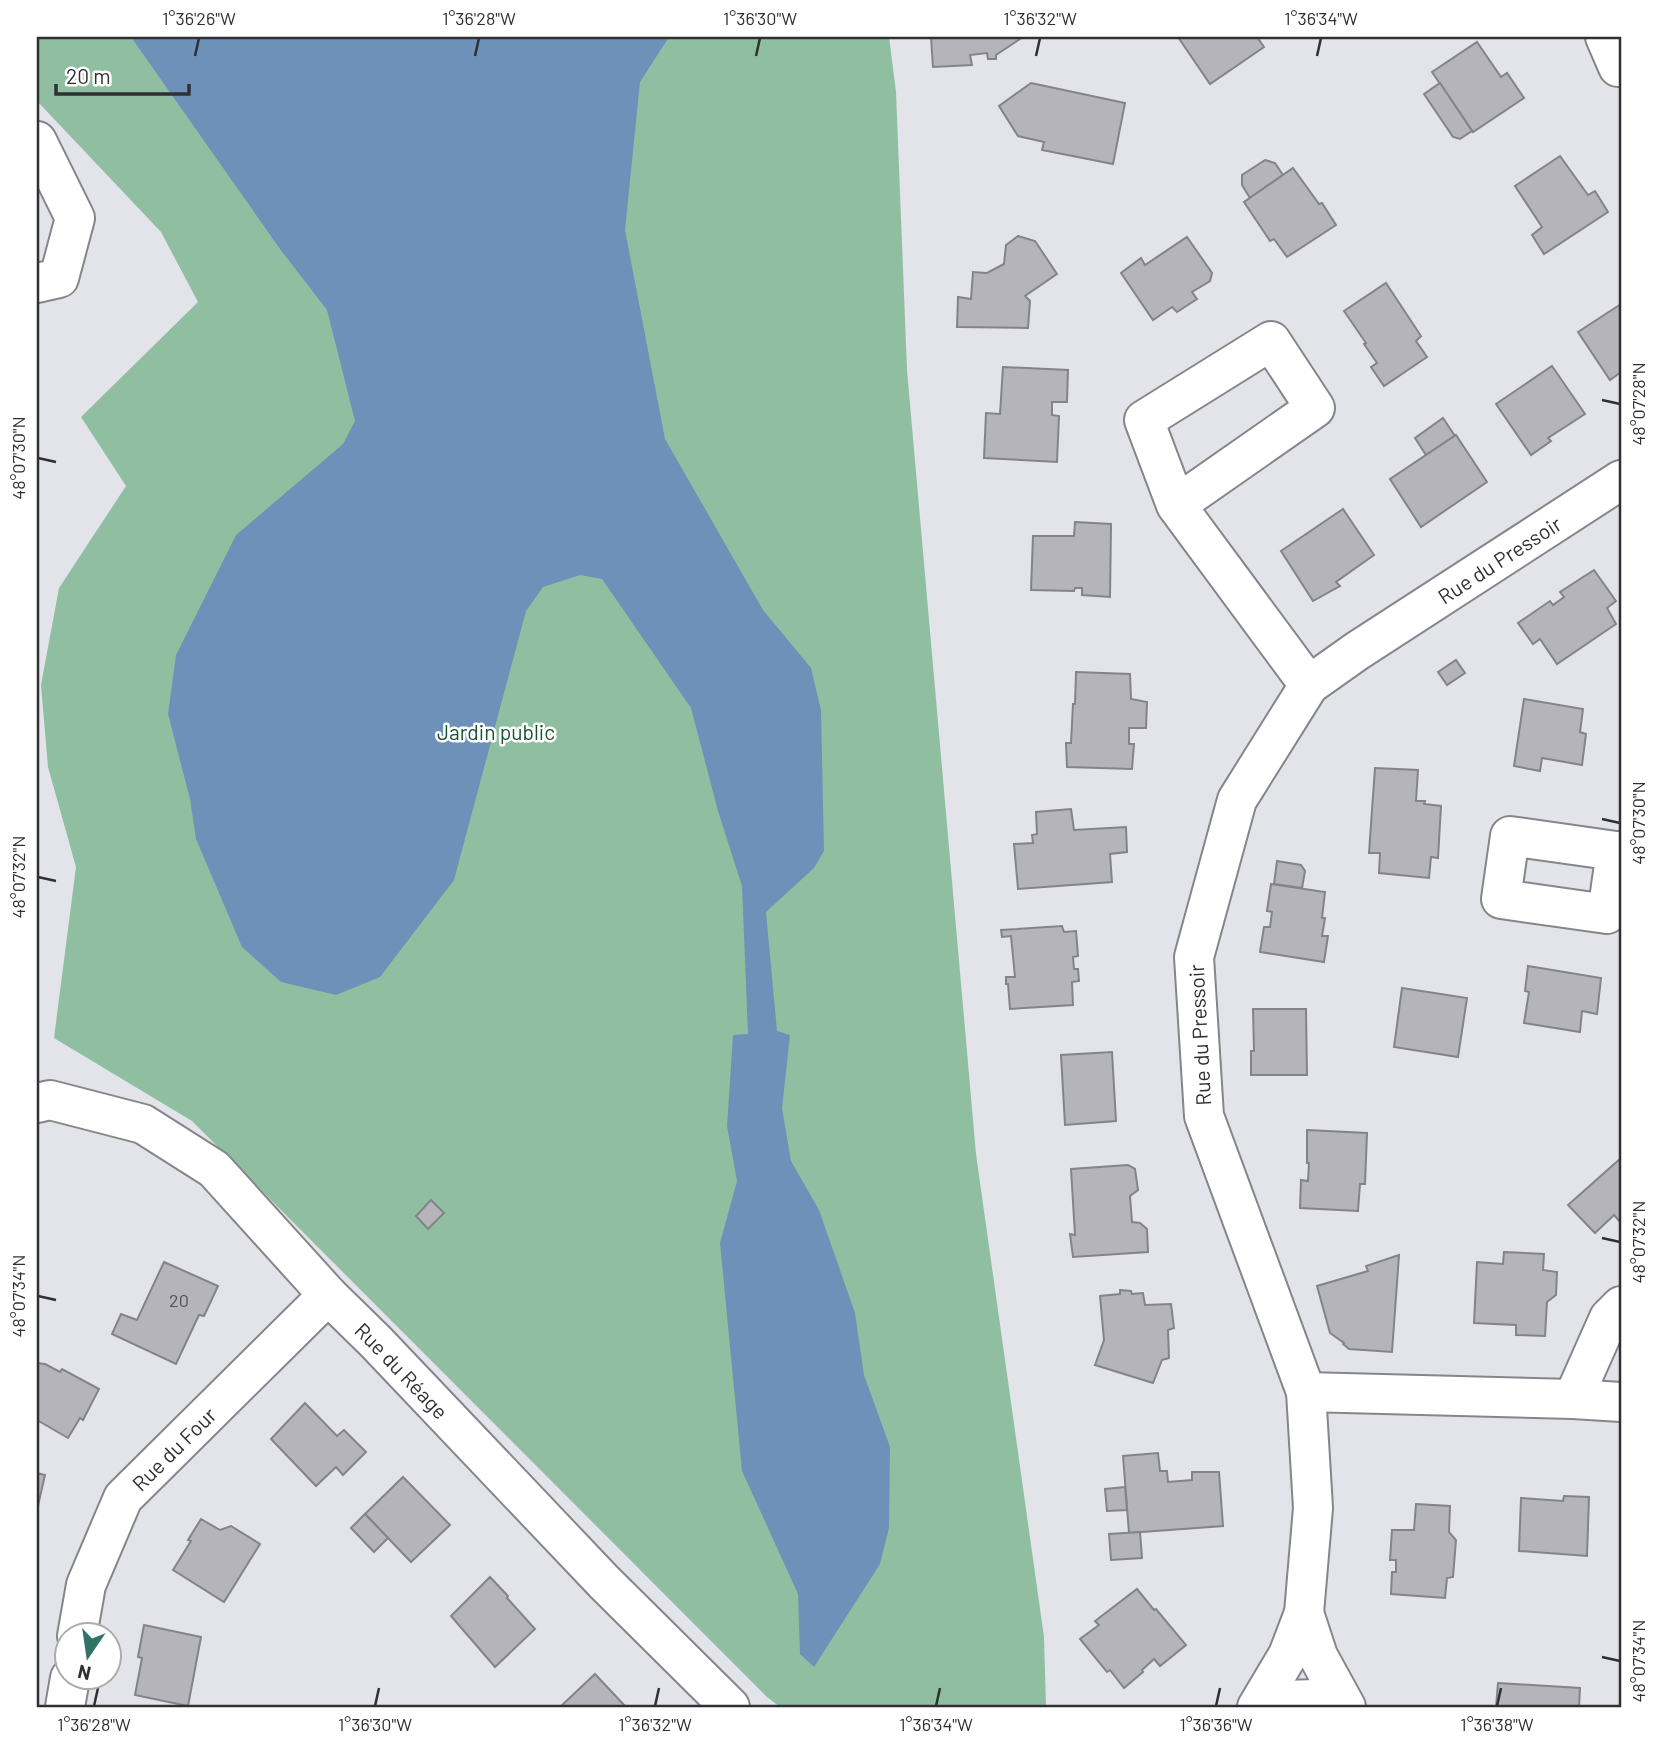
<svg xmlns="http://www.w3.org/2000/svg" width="1658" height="1744" font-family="Barlow,sans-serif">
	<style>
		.green { fill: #8fbfa0 }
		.water { fill: #6e91b9 }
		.building { fill: #b4b4ba; stroke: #83838a; stroke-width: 2 }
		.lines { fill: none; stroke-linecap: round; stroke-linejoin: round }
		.minor-casing { stroke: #85858b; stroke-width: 42 }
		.minor { stroke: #fff; stroke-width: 38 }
		.ticks { fill: none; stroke: #303033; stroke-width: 2.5 }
		.labels { text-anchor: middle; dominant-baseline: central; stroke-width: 5; stroke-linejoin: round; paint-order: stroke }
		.number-label { font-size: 18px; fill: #515155 }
		.street-label { font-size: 21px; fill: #303033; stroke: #fff }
		.park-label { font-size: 21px; fill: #185334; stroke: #fff }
		.neatline { fill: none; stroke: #303033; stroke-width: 2.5 }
		.ticks-label { font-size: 18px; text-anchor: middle; fill: #303033 }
	</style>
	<rect width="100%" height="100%" fill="#e3e3ea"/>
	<!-- green -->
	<path class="green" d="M37,37H889L896,92L907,370L976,1154L1044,1637L1046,1707H780L767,1697L192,1121L54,1038L76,867L48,767L41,685L59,588L126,486L81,417L198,302L161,232L37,101Z"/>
	<!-- water -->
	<path class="water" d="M131,37H669L640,82L625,230L665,439L763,610L811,668L821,710L824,851L814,868L766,912L777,1031L790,1035L782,1108L791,1161L819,1210L855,1313L864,1375L890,1447L889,1528L880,1564L814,1667L800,1654L798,1594L742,1471L720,1243L737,1181L727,1126L733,1035L748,1034L742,886L718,811L691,708L602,579L580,575L543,587L526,611L454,880L380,977L336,995L281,982L242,947L196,839L190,799L168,714L176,655L236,535L343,444L355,421L327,310L280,249Z"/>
	<!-- building -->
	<g class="building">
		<path d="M931,37H1023L996,55V59H988L987,53L970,55L972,65L933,67Z"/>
		<path d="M1178,37H1257L1264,47L1210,84Z"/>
		<path d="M1477,42L1501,77L1507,73L1524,98L1473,132L1432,72Z"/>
		<path d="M1031,83L1125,103L1113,164L1042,150L1044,142L1018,136L999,106Z"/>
		<path d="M1440,83L1472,131L1460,139L1453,137L1424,94Z"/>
		<path d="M1560,156L1588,195L1595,191L1608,212L1544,254L1532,235L1542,227L1515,186Z"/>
		<path d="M1265,160L1275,163L1283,175L1250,198L1242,185V175Z"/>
		<path d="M1293,168L1319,204L1322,203L1336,225L1287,257L1274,239L1270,241L1244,202Z"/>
		<path d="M1018,236L1035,241L1057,274L1025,296L1030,301L1028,328L957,327L958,297L971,299L973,272L987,273L1004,264L1006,245Z"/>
		<path d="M1187,237L1212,273L1210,281L1192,292L1197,299L1177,312L1172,307L1153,320L1121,273L1141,258L1145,265Z"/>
		<path d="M1386,283L1421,336L1416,341L1427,357L1384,386L1371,367L1377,363L1364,344L1366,343L1344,311Z"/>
		<path d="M1621,304V372L1610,380L1578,332Z"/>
		<path d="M1552,366L1585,414L1548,438L1551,441L1531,455L1496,404Z"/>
		<path d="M1003,367L1068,370L1067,402H1052V415L1059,416L1057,462L984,458L986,413L1000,414Z"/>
		<path d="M1443,418L1455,436L1426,455L1415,438Z"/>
		<path d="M1456,435L1487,482L1421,527L1390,479Z"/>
		<path d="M1343,509L1374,555L1336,582L1340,586L1313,601L1281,551Z"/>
		<path d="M1075,522L1111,524L1110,597L1082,595V588H1075L1074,591L1031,590L1033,536H1074Z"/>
		<path d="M1594,570L1616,601L1607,608L1616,624L1557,664L1540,639L1533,644L1518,623L1550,601L1553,605L1564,597L1560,592Z"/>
		<path d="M1456,660L1465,673L1447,685L1438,672Z"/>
		<path d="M1076,672L1130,674L1131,699L1147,702L1146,728H1129V744H1134L1132,769L1067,767L1066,743H1071L1073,704H1075Z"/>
		<path d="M1524,699L1583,709L1580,732L1586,734L1582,765L1542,758L1540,771L1514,766Z"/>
		<path d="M1375,768L1418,770L1416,801H1425L1424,804L1441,806L1438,858L1431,857L1429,878L1379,873L1380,853H1369Z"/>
		<path d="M1071,809L1074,830L1126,827L1127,852L1110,854L1112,882L1018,889L1014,844L1033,843L1032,835L1037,834L1036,812Z"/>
		<path d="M1277,861L1301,865L1305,871L1302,888L1274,884Z"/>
		<path d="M1271,884L1325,892L1322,918H1325L1322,936H1328L1324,962L1260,952L1264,927H1270L1272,912L1267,911Z"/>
		<path d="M1062,926L1064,932L1076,931L1078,956L1073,957L1074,969H1078L1079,981L1072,982L1073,1005L1010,1009L1008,984H1006V977H1015L1011,936L1002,937L1001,930Z"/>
		<path d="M1528,966L1601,978L1597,1014L1582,1011L1580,1032L1524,1023L1529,992L1525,991Z"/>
		<path d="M1402,988L1467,998L1458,1057L1394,1047Z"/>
		<path d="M1253,1009H1306L1307,1075H1251V1051H1254Z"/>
		<path d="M1112,1052L1116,1121L1065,1125L1061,1055Z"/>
		<path d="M1307,1130L1367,1133L1365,1184H1360L1358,1211L1300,1208L1301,1180L1308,1181L1309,1163H1307Z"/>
		<path d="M1621,1158V1223L1614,1215L1595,1233L1568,1205Z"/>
		<path d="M1128,1165L1135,1169L1138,1190L1130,1196L1132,1222L1140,1223L1147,1229L1148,1252L1073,1257L1070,1234L1075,1235L1071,1169Z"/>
		<path d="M431,1200L444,1213L428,1229L416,1216Z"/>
		<path d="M1504,1252L1544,1254L1543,1270L1557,1272L1556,1295L1547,1302L1545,1336L1516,1335V1325L1474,1323L1477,1262L1503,1264Z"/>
		<path d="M1399,1255L1392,1352L1349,1349L1343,1344L1344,1343L1330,1333L1317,1286L1368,1271L1366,1266Z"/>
		<path d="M164,1262L218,1286L204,1316L199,1315L176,1364L112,1334L121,1314L137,1320Z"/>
		<path d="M1120,1290L1131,1291L1132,1294L1143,1293L1145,1305L1171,1304L1174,1328L1168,1330L1169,1358L1162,1360L1153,1383L1095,1365L1104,1340L1100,1296L1120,1294Z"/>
		<path d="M37,1363L45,1364L60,1372L62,1369L99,1389L83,1420L80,1418L68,1438L37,1420Z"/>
		<path d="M305,1403L337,1436L344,1430L366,1452L343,1475L336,1467L316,1486L271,1439Z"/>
		<path d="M1158,1453L1160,1471H1167L1168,1482L1192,1480V1472H1219L1223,1526L1129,1533L1123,1456Z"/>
		<path d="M37,1473L45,1475L37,1510Z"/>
		<path d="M403,1477L450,1525L411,1562L365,1514Z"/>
		<path d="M1125,1487L1127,1510L1107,1511L1105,1489Z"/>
		<path d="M1564,1496L1589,1497L1587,1556L1519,1551L1521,1498L1563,1501Z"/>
		<path d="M1416,1504L1450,1506L1449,1532L1456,1540L1453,1577L1447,1578L1445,1598L1391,1594L1392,1572H1396V1560H1390L1392,1530H1414Z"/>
		<path d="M365,1514L388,1538L374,1552L351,1528Z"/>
		<path d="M201,1519L220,1530L231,1526L260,1544L224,1602L173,1570L191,1541L188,1540Z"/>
		<path d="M1140,1532L1142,1558L1111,1560L1109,1534Z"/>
		<path d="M490,1577L508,1596L507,1598L535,1629L495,1667L451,1616Z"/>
		<path d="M1137,1589L1154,1610L1156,1609L1186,1645L1160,1666L1154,1659L1142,1670L1143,1672L1124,1688L1110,1670L1107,1672L1080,1639L1099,1625L1095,1621Z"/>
		<path d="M144,1625L201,1637L188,1706L135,1695L142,1658L138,1657Z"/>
		<path d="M595,1674L626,1707H560Z"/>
		<path d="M1498,1683L1580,1688L1579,1707H1496Z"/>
	</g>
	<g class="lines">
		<defs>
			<g id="minor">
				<path d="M1605,37L1618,67"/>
				<path d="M37,141L75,218L59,278L37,283"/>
				<path d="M1176,505L1144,420L1271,341L1315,408L1176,505L1309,685"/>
				<path d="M1616,851L1607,914L1501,899L1510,836L1616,851H1621"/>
				<path id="s1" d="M37,1103L50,1100L143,1124L214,1169L328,1295L376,1342L604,1582L730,1707"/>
				<path d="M1306,1392L1573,1399L1621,1402"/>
				<path d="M1573,1399L1609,1318L1621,1306"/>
				<path d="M1304,1613L1318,1656L1346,1707"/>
				<path id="s2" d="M77,1636L86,1585L123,1498L328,1295"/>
				<path d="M65,1707L70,1678"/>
				<path id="s3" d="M1257,1707L1288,1655L1304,1613L1313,1508L1306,1392L1204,1116L1194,957L1237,800L1309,685L1357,651L1621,480"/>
				<path d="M1259,1707L1285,1700L1316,1699L1345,1707"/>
			</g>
		</defs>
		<!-- minor casing -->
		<use href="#minor" class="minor-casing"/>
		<!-- minor -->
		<use href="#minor" class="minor"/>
	</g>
	<!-- ticks -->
	<path class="ticks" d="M195,56L199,38M475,56L479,38M756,56L760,38M1036,56L1040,38M1317,56L1321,38M1602,400L1620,404M38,458L56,462M1602,819L1620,823M38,877L56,881M1602,1238L1620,1242M38,1296L56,1300M1602,1657L1620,1661M94,1706L98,1688M375,1706L379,1688M655,1706L659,1688M936,1706L940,1688M1216,1706L1220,1688M1497,1706L1501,1688"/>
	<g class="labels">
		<!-- number labels -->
		<g class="number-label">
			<text x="179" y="1300">20</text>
		</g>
		<!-- street labels -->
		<g class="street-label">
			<text stroke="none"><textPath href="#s3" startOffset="1307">Rue du Pressoir</textPath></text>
			<text transform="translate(1199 1035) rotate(-93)">Rue du Pressoir</text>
			<text stroke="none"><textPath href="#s1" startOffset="469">Rue du Réage</textPath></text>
			<text stroke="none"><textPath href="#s2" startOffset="217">Rue du Four</textPath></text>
		</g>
		<!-- park labels -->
		<g class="park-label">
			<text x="496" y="731">Jardin public</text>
		</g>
	</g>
	<!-- border -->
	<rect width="1658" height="1744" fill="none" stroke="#ffffff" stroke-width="77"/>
	<!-- north arrow -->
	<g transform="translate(88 1656) rotate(193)"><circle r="33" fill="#ffffff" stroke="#acacad" stroke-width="2"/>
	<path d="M0-5L12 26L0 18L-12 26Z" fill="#307466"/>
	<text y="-10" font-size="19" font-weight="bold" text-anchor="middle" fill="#303033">N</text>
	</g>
	<!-- scale -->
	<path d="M56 84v10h133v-10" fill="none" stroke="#303033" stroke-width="3.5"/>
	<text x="66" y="84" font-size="21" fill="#303033" stroke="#ffffff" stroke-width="5" paint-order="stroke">20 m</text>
	<rect x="38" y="38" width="1582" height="1668" class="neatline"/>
	<g class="ticks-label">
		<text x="199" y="25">1°36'26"W</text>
		<text x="479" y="25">1°36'28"W</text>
		<text x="760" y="25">1°36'30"W</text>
		<text x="1040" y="25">1°36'32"W</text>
		<text x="1321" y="25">1°36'34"W</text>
		<text transform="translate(1639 404) rotate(-90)" y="6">48°07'28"N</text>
		<text transform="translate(19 458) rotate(-90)" y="6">48°07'30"N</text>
		<text transform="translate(1639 823) rotate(-90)" y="6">48°07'30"N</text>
		<text transform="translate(19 877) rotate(-90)" y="6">48°07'32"N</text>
		<text transform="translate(1639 1242) rotate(-90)" y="6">48°07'32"N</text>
		<text transform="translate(19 1296) rotate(-90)" y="6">48°07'34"N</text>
		<text transform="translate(1639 1661) rotate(-90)" y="6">48°07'34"N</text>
		<text x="94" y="1731">1°36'28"W</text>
		<text x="375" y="1731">1°36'30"W</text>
		<text x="655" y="1731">1°36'32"W</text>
		<text x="936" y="1731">1°36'34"W</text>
		<text x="1216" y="1731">1°36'36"W</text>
		<text x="1497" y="1731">1°36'38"W</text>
	</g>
</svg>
